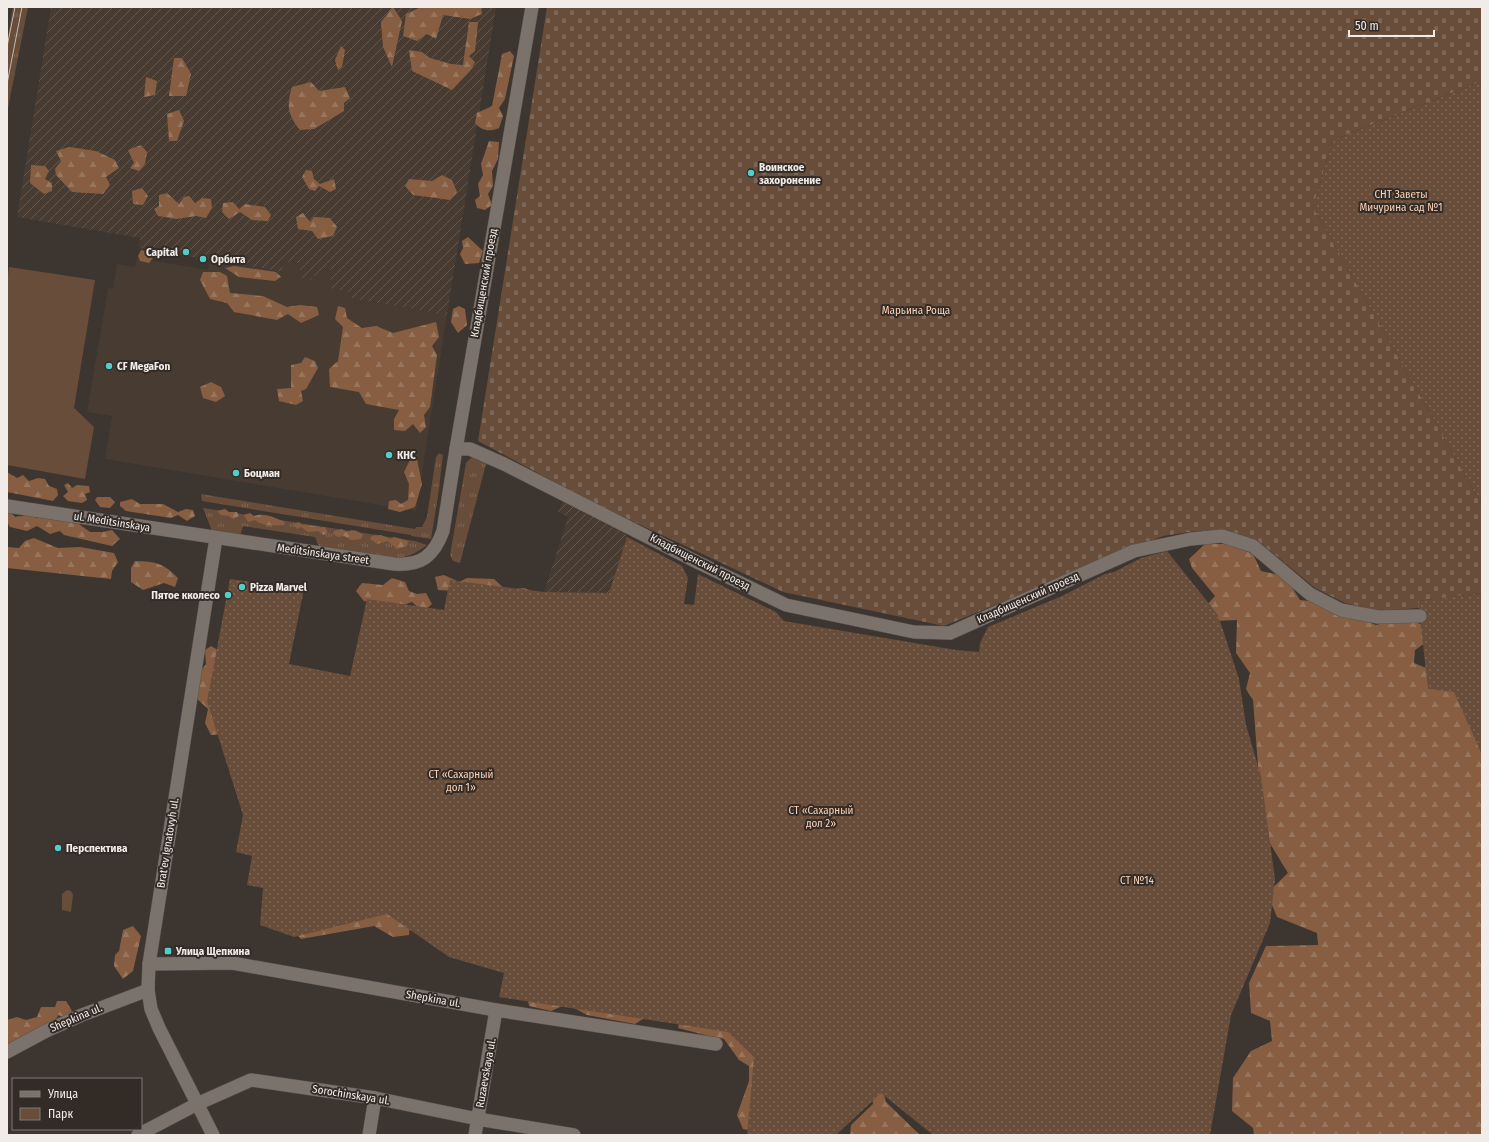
<svg xmlns="http://www.w3.org/2000/svg" width="1489" height="1142" font-family="'Fira Sans Condensed',sans-serif">
	<style>
		.built { fill: #483b31 }
		.industrial { fill: url(#industrial-furrows) }
		.grass { fill: url(#grass-tufts) }
		.forest { fill: url(#forest-firs) }
		.cemetery { fill: url(#cemetery-stones) }
		.park { fill: #684d3a }
		.garden { fill: url(#garden-dots) }
		.lines { fill: none; stroke-linecap: round; stroke-linejoin: round }
		.minor-casing { stroke: #5a534e; stroke-width: 14 }
		.minor { stroke: #7b726c; stroke-width: 13 }
		.tram { stroke: #c0b9b5; stroke-width: 1 }
		.poi-dot { fill: #52cdcc; stroke: #332b26; stroke-width: 1.5 }
		.labels { text-anchor: middle; dominant-baseline: central; stroke-width: 4; stroke-linejoin: round; paint-order: stroke }
		.poi-label { font-size: 11px; font-weight: bold; fill: #f2ece9; stroke: #332b26; text-anchor: start }
		.park-label { font-size: 11px; fill: #fbd2b7; stroke: #332b26 }
		.street-label { font-size: 11px; fill: #f2ece9; stroke: #332b26 }
	</style>
	<defs>
		<pattern id="industrial-furrows" width="10" height="10" patternUnits="userSpaceOnUse"><rect width="10" height="10" fill="#483b31"/><path d="M-1 1l2-2M0 10L10 0M9 11l2-2" fill="none" stroke="#63584f"/></pattern>
		<pattern id="grass-tufts" width="24" height="20" patternUnits="userSpaceOnUse"><rect width="24" height="20" fill="#684d3a"/><path d="M3 7l-1-3M5 7V3M7 7l1-3M15 17l-1-3M17 17v-4M19 17l1-3" fill="none" stroke="#7e6756"/></pattern>
		<pattern id="forest-firs" width="22" height="20" patternUnits="userSpaceOnUse"><rect width="22" height="20" fill="#875e42"/><path d="M5 1l3.5 6h-7zM16 11l3.5 6h-7z" fill="#98755d"/></pattern>
		<pattern id="cemetery-stones" width="16" height="16" patternUnits="userSpaceOnUse"><rect width="16" height="16" fill="#684d3a"/><path d="M2 7V4a2 2 0 0 1 4 0v3zM10 15v-3a2 2 0 0 1 4 0v3z" fill="#7e6756"/></pattern>
		<pattern id="garden-dots" width="8" height="8" patternUnits="userSpaceOnUse"><rect width="8" height="8" fill="#684d3a"/><path d="M2 2h.1M6 6h.1" fill="none" stroke="#7e6756" stroke-width="1.8" stroke-linecap="round"/></pattern>
	</defs>
	<rect width="100%" height="100%" fill="#3d3530"/>
	<!-- built -->
	<path class="built" d="M137,258L208,270L209,260L281,272L283,261L302,264L300,278L311,279L312,275L324,269L332,270L350,292L349,298L447,315L416,511L105,459L112,416L87,412L108,288L113,289L117,264L135,267Z"/>
	<!-- industrial -->
	<g class="industrial">
		<path d="M51,7H496L447,315L349,298L350,292L329,288L332,270L324,269L322,277L312,275L311,280L299,278L301,264L284,261L282,272L139,248L140,238L17,217Z"/>
		<path d="M564,498L623,529L627,537L609,593L544,592L568,517L558,512Z"/>
	</g>
	<!-- grass -->
	<g class="grass">
		<path d="M13,7H28L7,113V41Z"/>
		<path d="M439,453L443,455L438,496L431,539L411,536V534V535L202,501L201,494L415,529L416,527H422L427,517L436,457Z"/>
		<path d="M473,456L479,458L486,464L460,563L453,561L450,555L466,463Z"/>
		<path d="M203,508L415,541L427,545C415,554 407,558 392,558L319,547L315,537L243,526L240,536L212,531Z"/>
	</g>
	<!-- forest -->
	<g class="forest">
		<path d="M393,7L402,21L392,67L383,47L381,22Z"/>
		<path d="M421,7H481L482,14L470,19L443,15L436,39L427,34L417,41L403,36L406,14Z"/>
		<path d="M469,22H478L475,51L469,56L475,62L471,70L452,90L412,71L409,50L422,52L430,58L451,64L463,65Z"/>
		<path d="M341,46L345,50L342,67L338,70L335,60Z"/>
		<path d="M510,51L514,56L505,99L499,108L503,116L499,128C489,132 482,131 475,123L477,113L492,106L502,54Z"/>
		<path d="M174,58H182L191,74L186,96H169Z"/>
		<path d="M146,77L157,81L155,95L144,97Z"/>
		<path d="M311,82L319,91L345,87L350,98L344,103V111L314,129L300,130C288,115 286,106 292,87Z"/>
		<path d="M179,110L184,121L177,141H169L167,114Z"/>
		<path d="M489,141L499,142L498,159L492,171L493,186L488,194L492,205L485,210L477,208L475,200L480,196L478,184L483,175L481,164Z"/>
		<path d="M141,145L147,152L145,164L139,171L130,168L134,163L128,150Z"/>
		<path d="M69,147L96,151L115,160L119,168L106,177L110,185L103,194L72,192L56,175L55,169L61,161L56,151Z"/>
		<path d="M31,165L45,166L49,171L45,179L52,183V191L44,194L30,183Z"/>
		<path d="M306,170L312,171L314,179L320,184L334,179L336,189L330,192L319,186L315,191L309,189L302,177Z"/>
		<path d="M442,175L452,180L457,192L450,200L413,195L405,186L409,179L432,181Z"/>
		<path d="M142,188L148,196L143,205L133,204L132,191Z"/>
		<path d="M167,193L179,204L184,197L189,196L195,203L202,198L211,199L212,208L206,218L196,216L176,219L158,216L154,209L159,206V195Z"/>
		<path d="M233,202L239,209L245,204L265,207L271,215L268,221L252,220L240,212L229,219L222,212L223,203Z"/>
		<path d="M303,213L310,222L314,217L330,218L337,227L333,236L318,239L312,231L298,229L296,217Z"/>
		<path d="M468,237L483,251L479,263L465,264L460,254L463,248L462,241Z"/>
		<path d="M141,250L152,252L153,258L149,263L140,261L138,256Z"/>
		<path d="M234,266L276,272L281,277L275,281L239,277L225,268Z"/>
		<path d="M203,272H220L227,276L230,293L263,296L287,307L300,305L317,307L319,315L301,323L288,314L277,320L234,312L227,303L210,299L200,280Z"/>
		<path d="M338,306L345,308L347,318L362,328L376,326L393,333L436,322L439,337L432,346L437,355L430,407L424,415L426,427L420,433L413,424L405,431L394,430V419L399,410L366,404L359,392L330,387L329,369L338,361L343,327L335,319Z"/>
		<path d="M459,306L465,309L467,325L458,333L451,322L453,309Z"/>
		<path d="M305,357L315,361L318,368L306,389L301,391L303,401L296,405L279,401L277,389L291,388V365L301,363Z"/>
		<path d="M211,382L221,387L225,396L216,402L203,398L200,387Z"/>
		<path d="M411,458L417,459L422,484L415,507L400,512L388,509L389,501L396,500L401,504L408,500L409,484L404,472Z"/>
		<path d="M7,472L17,478L23,475L29,481L38,478L45,479L49,486L57,489L58,495L53,501L7,492Z"/>
		<path d="M68,483L72,488L77,485L89,486L90,492L85,494L87,500L82,503L68,501L63,496L68,492L64,485Z"/>
		<path d="M97,497H110L115,502L110,508L100,507L95,500Z"/>
		<path d="M132,499L140,504H163L178,512L186,509L193,510L195,516L187,521L178,515L171,518L126,511L120,506V502Z"/>
		<path d="M225,509L229,512H237L239,516L233,519L229,516L221,515L217,511Z"/>
		<path d="M7,510H8L15,517L28,515L38,518L53,516L76,522L90,532H102L112,530L120,539L112,546L64,535L60,531L50,534L37,526L27,531L10,527L7,522Z"/>
		<path d="M250,513L254,516C264,512 276,518 285,522L284,525C275,526 262,526 255,520L248,522L244,515Z"/>
		<path d="M299,522L302,525C311,524 317,529 325,527L328,533L323,535L318,531L308,532L301,527L297,529L293,524Z"/>
		<path d="M342,529L346,532C353,529 357,530 363,535L361,539L351,540L344,536L338,537L333,534L334,531Z"/>
		<path d="M381,535L390,539L394,537L408,541L407,546L397,549L388,541L377,544L370,539L372,536Z"/>
		<path d="M34,538L58,548L80,547L114,553L118,562L112,571L111,579L7,568V547L19,548L25,541Z"/>
		<path d="M1205,544H1229L1253,554L1261,571L1285,576L1300,600L1318,602L1376,625L1396,620H1412L1424,626L1428,641L1415,650L1414,663L1436,672H1455L1482,747V1135H1254L1253,1128L1232,1111L1233,1078L1251,1051L1272,1041L1270,1021L1251,1013L1249,983L1266,946L1318,945L1317,933L1277,917L1267,893L1288,873L1263,832L1253,700L1246,689L1250,673L1236,653L1237,620L1216,621L1206,606L1215,596L1192,568L1189,559Z"/>
		<path d="M135,561C156,562 162,562 178,578L175,587L164,583L143,590L131,582V568Z"/>
		<path d="M444,575L459,582L467,578L494,579L506,590L524,588L549,597L438,590L435,577Z"/>
		<path d="M392,578L405,582L409,591L417,594L426,593L432,604L423,612L412,602L398,607L364,601L356,591L362,583L383,585Z"/>
		<path d="M211,646L223,653V734L211,735L205,723L208,709L195,697L198,675L206,664L205,650Z"/>
		<path d="M367,901L410,923L409,935L393,937L374,926L301,939L293,931Z"/>
		<path d="M133,926L141,936L133,971L123,979L114,966L115,955L119,951L123,930Z"/>
		<path d="M527,995L654,1012L635,1024L587,1015L567,1004L551,1011L529,1006Z"/>
		<path d="M57,1001H66L72,1011L66,1018L58,1015L54,1024L7,1047V1020L17,1017L26,1020L37,1017L41,1007H55Z"/>
		<path d="M681,1013L764,1046L767,1134L743,1129L737,1115L749,1081V1066L739,1060L724,1039L709,1036L678,1028Z"/>
		<path d="M881,1084L886,1102L920,1135H850L851,1125L873,1104L871,1090Z"/>
	</g>
	<!-- cemetery -->
	<path class="cemetery" d="M547,7H1480L1482,9V81L1333,140L1313,207L1482,505V593L1419,601V608L1379,611L1345,603L1315,588L1257,540L1226,530L1196,531L1163,536L944,626L783,592L596,504L478,441Z"/>
	<!-- park -->
	<g class="park">
		<path d="M9,267L95,280L74,408L94,427L85,479L7,465V283Z"/>
		<path d="M67,890L71,891L73,895L71,912L62,910V894Z"/>
	</g>
	<!-- garden -->
	<g class="garden">
		<path d="M1482,81V505L1313,207L1333,140Z"/>
		<path d="M627,537L682,566L688,578L684,604L694,605L698,574L776,612L784,621L956,650L979,652L980,643L988,627L1062,596L1105,574L1114,572L1141,558L1167,551L1218,615L1239,679L1246,725L1261,776L1275,879L1270,923L1231,1015L1210,1135H933L881,1093L836,1135H747L754,1057L728,1032L499,997L504,973L449,957L387,914L294,937L260,925L263,888L247,885L252,856L236,852L243,815L207,701L230,579L304,589L289,664L350,676L367,599L444,610L450,580L544,592L609,593Z"/>
		<path d="M1482,593V755L1454,692L1428,689L1418,601Z"/>
	</g>
	<g class="lines">
		<defs>
			<g id="minor">
				<path d="M456,449H470L504,464L695,561L786,605L914,632L950,633L1134,551L1191,539L1222,536L1253,546L1310,594L1341,610L1378,617L1420,616"/>
				<path d="M7,506L394,564C421,566 434,556 443,531L456,449L532,7"/>
				<path d="M149,964L232,963L496,1010L716,1044"/>
				<path d="M7,1052L48,1030L82,1015L148,990"/>
				<path d="M138,1135L197,1104L251,1080L375,1098L478,1119L574,1135"/>
				<path d="M213,1135L159,1028L151,1009L148,990L149,964L216,538"/>
				<path d="M369,1135L375,1098"/>
				<path d="M475,1135L496,1010"/>
			</g>
		</defs>
		<!-- minor casing -->
		<use href="#minor" class="minor-casing"/>
		<!-- minor -->
		<use href="#minor" class="minor"/>
		<!-- tram -->
		<g class="tram">
			<path d="M7,47L15,7"/>
			<path d="M7,84L22,7"/>
		</g>
	</g>
	<!-- markers -->
	<g class="poi-dot">
		<circle cx="751" cy="173" r="4"/>
		<circle cx="186" cy="252" r="4"/>
		<circle cx="203" cy="259" r="4"/>
		<circle cx="109" cy="366" r="4"/>
		<circle cx="389" cy="455" r="4"/>
		<circle cx="236" cy="473" r="4"/>
		<circle cx="242" cy="587" r="4"/>
		<circle cx="228" cy="595" r="4"/>
		<circle cx="58" cy="848" r="4"/>
		<rect x="164" y="947" width="8" height="8" rx="2"/>
	</g>
	<g class="labels">
		<!-- poi labels -->
		<g class="poi-label">
			<text x="759" y="167">Воинское<tspan x="759" dy="13">захоронение</tspan></text>
			<text x="178" y="252" text-anchor="end">Capital</text>
			<text x="211" y="259">Орбита</text>
			<text x="117" y="366">CF MegaFon</text>
			<text x="397" y="455">КНС</text>
			<text x="244" y="473">Боцман</text>
			<text x="250" y="587">Pizza Marvel</text>
			<text x="220" y="595" text-anchor="end">Пятое кколесо</text>
			<text x="66" y="848">Перспектива</text>
			<text x="176" y="951">Улица Щепкина</text>
		</g>
		<!-- park labels -->
		<g class="park-label">
			<text x="1401" y="194">СНТ Заветы<tspan x="1401" dy="13">Мичурина сад №1</tspan></text>
			<text x="916" y="310">Марьина Роща</text>
			<text x="461" y="774">СТ «Сахарный<tspan x="461" dy="13">дол 1»</tspan></text>
			<text x="821" y="810">СТ «Сахарный<tspan x="821" dy="13">дол 2»</tspan></text>
			<text x="1137" y="880">СТ №14</text>
		</g>
		<!-- street labels -->
		<g class="street-label">
			<text transform="translate(484 283) rotate(-80)">Кладбищенский проезд</text>
			<text transform="translate(112 522) rotate(9)">ul. Meditsinskaya</text>
			<text transform="translate(323 554) rotate(8)">Meditsinskaya street</text>
			<text transform="translate(700 562) rotate(27)">Кладбищенский проезд</text>
			<text transform="translate(1028 598) rotate(-24)">Кладбищенский проезд</text>
			<text transform="translate(168 843) rotate(-81)">Brat'ev Ignatovyh ul.</text>
			<text transform="translate(433 999) rotate(10)">Shepkina ul.</text>
			<text transform="translate(76 1018) rotate(-23)">Shepkina ul.</text>
			<text transform="translate(486 1073) rotate(-80)">Ruzaevskaya ul.</text>
			<text transform="translate(351 1095) rotate(9)">Sorochinskaya ul.</text>
		</g>
	</g>
	<!-- border -->
	<rect width="1489" height="1142" fill="none" stroke="#f2ece9" stroke-width="16"/>
	<!-- legend -->
	<rect x="12" y="1078" width="130" height="52" fill="#332b26" stroke="#7f7874"/>
	<rect x="20" y="1091" width="20" height="6" fill="#7b726c" stroke="#7f7874"/>
	<text x="48" y="1098" font-size="12" fill="#f2ece9">Улица</text>
	<rect x="20" y="1108" width="20" height="12" fill="#684d3a" stroke="#7f7874"/>
	<text x="48" y="1118" font-size="12" fill="#f2ece9">Парк</text>
	<!-- scale -->
	<path d="M1349 30v6h85v-6" fill="none" stroke="#f2ece9" stroke-width="2"/>
	<text x="1355" y="30" font-size="12" fill="#f2ece9" stroke="#332b26" stroke-width="3" paint-order="stroke">50 m</text>
</svg>
